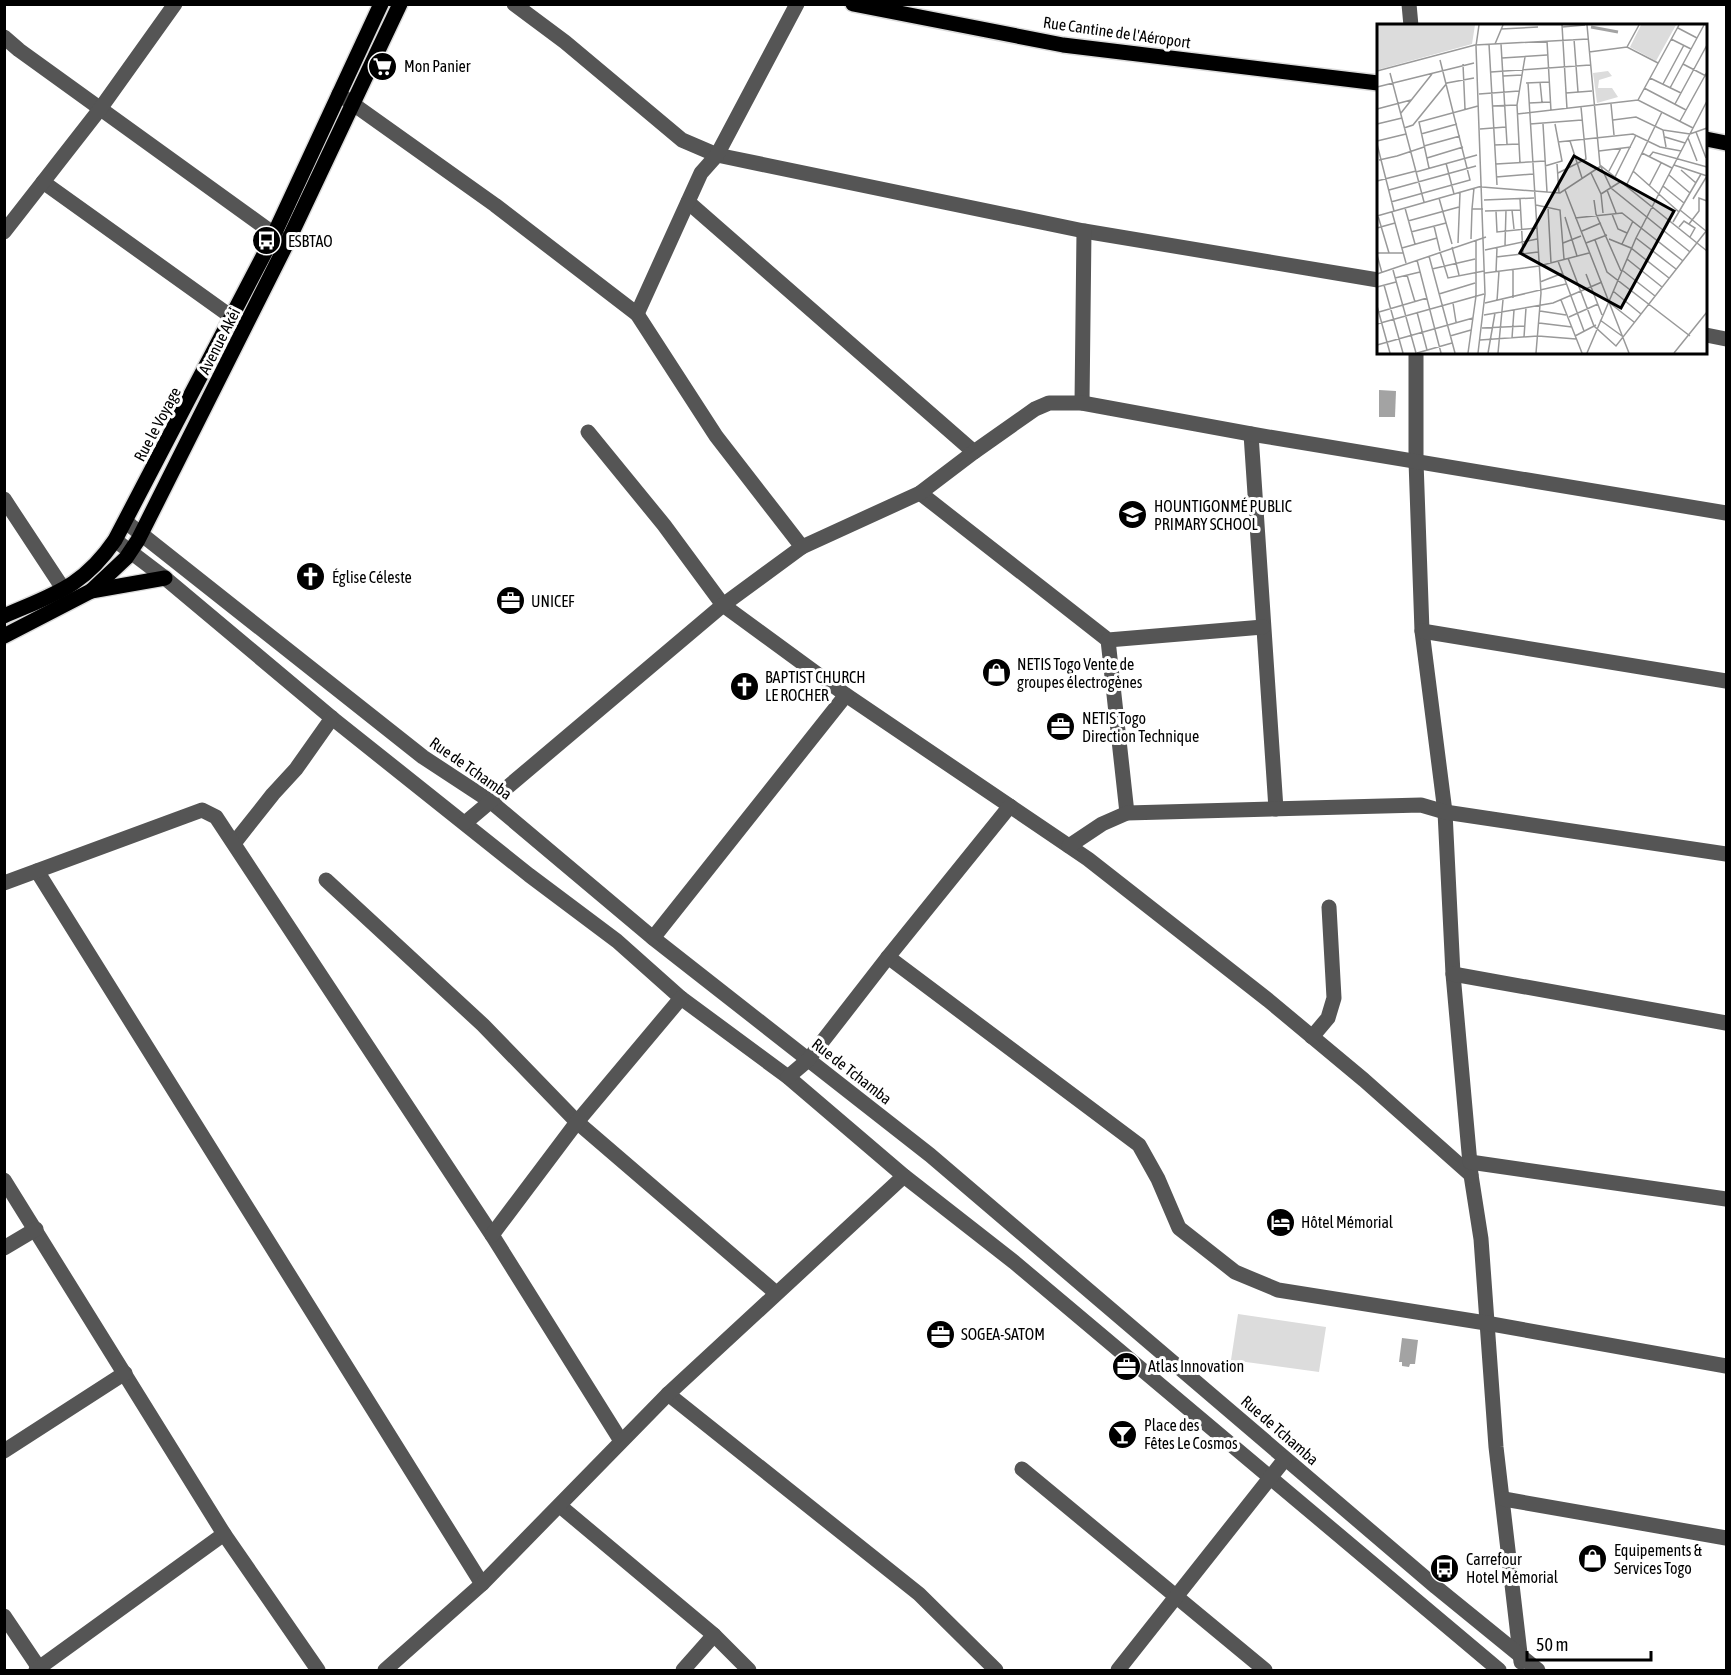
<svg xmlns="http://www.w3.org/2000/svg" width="1731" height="1675" font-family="'Asap Condensed',sans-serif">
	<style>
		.green { fill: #dcdcdc }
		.water { fill: #a3a3a3 }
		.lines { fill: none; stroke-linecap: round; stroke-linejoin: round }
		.major-casing { stroke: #dbdbdb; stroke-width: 18 }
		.minor { stroke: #555; stroke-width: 15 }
		.major { stroke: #000; stroke-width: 15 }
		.labels { text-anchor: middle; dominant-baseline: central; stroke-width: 6; stroke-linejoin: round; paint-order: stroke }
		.street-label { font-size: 16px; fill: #000; stroke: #fff }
		.poi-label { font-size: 16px; fill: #000; stroke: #fff; text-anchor: start }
		.inset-river { fill: none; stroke: #a3a3a3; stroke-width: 3 }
		.inset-road { fill: none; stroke: #999; stroke-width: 1.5 }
		.view { fill: #000; fill-opacity: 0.15; stroke: #000; stroke-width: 3 }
		.inset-edge { fill: none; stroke: #000; stroke-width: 3 }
	</style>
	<rect width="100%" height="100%" fill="#fff"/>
	<!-- green -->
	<path class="green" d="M1238,1314L1326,1327L1319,1372L1231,1360Z"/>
	<!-- water -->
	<g class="water">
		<path d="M1379,390L1396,391L1395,417H1379Z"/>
		<path d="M1402,1338L1418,1340L1415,1364H1410L1409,1367L1402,1366V1362H1399Z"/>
	</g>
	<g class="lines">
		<defs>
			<g id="major">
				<path d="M853,4L1063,45L1378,83"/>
				<path d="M1706,139L1726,143"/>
				<path d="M91,591L165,578"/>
				<path d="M4,616C54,594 83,587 115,540L270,243L381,4"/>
				<path d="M4,636L91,591L126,558L138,540L287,243L400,4"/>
			</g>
		</defs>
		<!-- major casing -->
		<use href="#major" class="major-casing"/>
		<!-- minor -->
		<g class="minor">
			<path d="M514,4L565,42L682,140L717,155L1084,231L1378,280"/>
			<path d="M1409,4L1411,26"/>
			<path d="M4,37L19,50L285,242"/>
			<path d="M339,94L495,205L637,314L716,436L802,547"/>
			<path d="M43,182L233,318"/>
			<path d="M688,202L974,452"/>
			<path d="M4,232L100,109L175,4"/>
			<path d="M637,314L701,173L717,155L797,4"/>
			<path d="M1706,335L1726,339"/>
			<path d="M1416,352V461L1422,631L1445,812L1453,974L1471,1175L1481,1239L1496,1447L1521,1662"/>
			<path d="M1082,403L1084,231"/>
			<path d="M588,432L664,525L723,605L846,695L1088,859L1268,1000L1364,1080L1471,1175"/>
			<path d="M1251,434L1276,809"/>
			<path d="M920,493L1108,640L1263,627"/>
			<path d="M4,499L64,590L67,601"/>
			<path d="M126,522L423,757L490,801L653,938L930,1155L1436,1587L1538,1670"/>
			<path d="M115,540L165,578L332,718L529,875L617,941L681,998L788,1077L904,1176L1014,1262L1499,1670"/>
			<path d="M1422,631L1726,681"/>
			<path d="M1108,640L1127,813"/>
			<path d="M465,823L723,605L802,547L920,493L974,452L1035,409L1049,403H1082L1251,434L1726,513"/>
			<path d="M235,842L273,794L296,769L332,718"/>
			<path d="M1069,846L1102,824L1127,813L1421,805L1445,812L1726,854"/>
			<path d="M37,871L482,1584"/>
			<path d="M326,880L483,1025L577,1122L776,1293"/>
			<path d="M4,883L202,810L216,817L492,1235L621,1441"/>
			<path d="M653,938L846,695"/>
			<path d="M888,957L1139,1145L1158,1179L1179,1228L1235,1272L1278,1290L1486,1323L1726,1366"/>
			<path d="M1453,974L1726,1023"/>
			<path d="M1312,1037L1328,1018L1334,998L1329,907"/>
			<path d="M788,1077L808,1060L888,957L1010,806"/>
			<path d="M1470,1162L1726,1199"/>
			<path d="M4,1180L224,1534L318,1670"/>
			<path d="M492,1235L577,1122L681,998"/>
			<path d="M4,1248L36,1229"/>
			<path d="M668,1394L919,1594L996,1670"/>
			<path d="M4,1451L125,1373"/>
			<path d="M1022,1469L1265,1670"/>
			<path d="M1504,1499L1726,1538"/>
			<path d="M560,1506L714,1635L749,1670"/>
			<path d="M4,1616L39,1668"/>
			<path d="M36,1670L224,1534"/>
			<path d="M385,1670L482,1584L668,1394L904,1176"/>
			<path d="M683,1670L714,1635"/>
			<path d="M1118,1670L1285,1459"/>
		</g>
		<!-- major -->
		<use href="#major" class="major"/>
	</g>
	<!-- icons -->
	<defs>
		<symbol id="supermarket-disc" viewBox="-11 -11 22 22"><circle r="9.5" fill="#000" stroke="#fff"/><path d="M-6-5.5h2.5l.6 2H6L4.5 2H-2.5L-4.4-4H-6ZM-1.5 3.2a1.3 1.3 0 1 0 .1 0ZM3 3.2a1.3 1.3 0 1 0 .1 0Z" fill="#fff"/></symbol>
		<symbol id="bus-disc" viewBox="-11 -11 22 22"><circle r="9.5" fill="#000" stroke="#fff"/><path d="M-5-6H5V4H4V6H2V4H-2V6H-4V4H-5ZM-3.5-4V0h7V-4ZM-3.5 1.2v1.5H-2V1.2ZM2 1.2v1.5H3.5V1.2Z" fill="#fff"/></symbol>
		<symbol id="school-disc" viewBox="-11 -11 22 22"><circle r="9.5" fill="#000" stroke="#fff"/><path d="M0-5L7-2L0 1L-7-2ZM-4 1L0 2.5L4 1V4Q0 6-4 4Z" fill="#fff"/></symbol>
		<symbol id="church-disc" viewBox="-11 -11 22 22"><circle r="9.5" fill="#000" stroke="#fff"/><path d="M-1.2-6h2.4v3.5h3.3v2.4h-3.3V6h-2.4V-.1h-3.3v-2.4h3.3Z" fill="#fff"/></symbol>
		<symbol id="office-disc" viewBox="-11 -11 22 22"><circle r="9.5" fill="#000" stroke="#fff"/><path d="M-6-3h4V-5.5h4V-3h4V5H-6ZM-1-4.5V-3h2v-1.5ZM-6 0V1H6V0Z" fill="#fff"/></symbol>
		<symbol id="shop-disc" viewBox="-11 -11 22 22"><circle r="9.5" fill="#000" stroke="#fff"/><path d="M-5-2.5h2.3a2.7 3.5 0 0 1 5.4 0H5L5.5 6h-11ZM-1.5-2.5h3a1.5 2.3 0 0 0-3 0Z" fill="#fff"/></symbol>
		<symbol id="hotel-disc" viewBox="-11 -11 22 22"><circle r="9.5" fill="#000" stroke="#fff"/><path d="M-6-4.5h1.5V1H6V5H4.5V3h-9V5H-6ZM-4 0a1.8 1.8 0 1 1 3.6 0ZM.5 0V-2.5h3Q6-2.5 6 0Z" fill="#fff"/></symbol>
		<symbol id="bar-disc" viewBox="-11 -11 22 22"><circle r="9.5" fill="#000" stroke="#fff"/><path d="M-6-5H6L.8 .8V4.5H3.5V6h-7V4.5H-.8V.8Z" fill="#fff"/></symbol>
	</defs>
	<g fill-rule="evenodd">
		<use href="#supermarket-disc" x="366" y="50" width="33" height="33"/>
		<use href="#bus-disc" x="250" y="224" width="33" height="33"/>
		<use href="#school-disc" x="1116" y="498" width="33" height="33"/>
		<use href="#church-disc" x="294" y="560" width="33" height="33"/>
		<use href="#office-disc" x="494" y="584" width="33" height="33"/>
		<use href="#shop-disc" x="980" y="656" width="33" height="33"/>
		<use href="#church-disc" x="728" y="670" width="33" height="33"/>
		<use href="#office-disc" x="1044" y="710" width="33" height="33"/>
		<use href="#hotel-disc" x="1264" y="1206" width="33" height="33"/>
		<use href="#office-disc" x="924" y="1318" width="33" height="33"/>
		<use href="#office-disc" x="1110" y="1350" width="33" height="33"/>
		<use href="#bar-disc" x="1106" y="1418" width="33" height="33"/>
		<use href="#shop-disc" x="1576" y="1542" width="33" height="33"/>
		<use href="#bus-disc" x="1428" y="1552" width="33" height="33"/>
	</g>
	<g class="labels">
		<!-- street labels -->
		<g class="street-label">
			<text transform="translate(1117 32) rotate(8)">Rue Cantine de l'Aéroport</text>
			<text transform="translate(219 341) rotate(-63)">Avenue Akéi</text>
			<text transform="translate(157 424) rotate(-62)">Rue le Voyage</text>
			<text transform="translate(471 768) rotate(35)">Rue de Tchamba</text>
			<text transform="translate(852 1071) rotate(38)">Rue de Tchamba</text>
			<text transform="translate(1280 1430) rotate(41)">Rue de Tchamba</text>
		</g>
		<!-- poi labels -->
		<g class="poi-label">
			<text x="404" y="66">Mon Panier</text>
			<text x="288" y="241">ESBTAO</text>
			<text x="1154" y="506">HOUNTIGONMÉ PUBLIC<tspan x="1154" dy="18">PRIMARY SCHOOL</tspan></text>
			<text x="332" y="577">Église Céleste</text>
			<text x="531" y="601">UNICEF</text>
			<text x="1017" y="664">NETIS Togo Vente de<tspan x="1017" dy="18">groupes électrogènes</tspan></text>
			<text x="765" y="677">BAPTIST CHURCH<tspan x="765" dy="18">LE ROCHER</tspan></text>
			<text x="1082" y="718">NETIS Togo<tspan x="1082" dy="18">Direction Technique</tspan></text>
			<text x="1301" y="1222">Hôtel Mémorial</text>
			<text x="961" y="1334">SOGEA-SATOM</text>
			<text x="1148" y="1366">Atlas Innovation</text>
			<text x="1144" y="1425">Place des<tspan x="1144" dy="18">Fêtes Le Cosmos</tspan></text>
			<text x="1614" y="1550">Equipements &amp;<tspan x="1614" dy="18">Services Togo</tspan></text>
			<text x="1466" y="1559">Carrefour<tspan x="1466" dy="18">Hotel Mémorial</tspan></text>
		</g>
	</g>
	<!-- overview -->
	<g transform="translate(1377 24)">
		<rect width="330" height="330" fill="#fff"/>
		<path d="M0,1H98L95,20L0,46ZM264,1H299L279,37L253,23ZM231,47L235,52L222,56L221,64H235L241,73L220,79L216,49Z" fill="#dcdcdc"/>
		<path class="inset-river" d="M214,3L241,8"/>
		<path class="inset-road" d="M185,1L190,85M210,1L223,141L330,227M185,3L208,1M301,4L320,14M124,5L161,3M197,15L201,68M294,15L314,25M170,17L174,87M112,20L120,161M118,20L126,1M124,20L130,120M250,23L262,1M212,28L250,23L281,39M125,34L170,31M86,40L88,85M306,40L329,52M0,47L98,21L211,15M114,48L213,41M13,49L47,178M126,52L145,51M273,54L304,69M163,58L165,78M149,59L172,58M151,59L164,269L159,329M286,60L307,21M0,63L97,39M267,64L309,86M293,64L327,1M189,69L215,67M102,70L142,67M261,76L302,1M152,79L173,78M234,80L237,111M298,80L330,21M115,82L140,81M0,85L34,76M24,89L55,50M140,90L261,76L316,104M236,96L259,93L286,106L289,123M303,97L330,48M0,100L25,94M153,100L205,96M166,100L170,168M27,104L36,101L70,59L97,54M103,105L129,103M286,106L313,110L330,104M319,108L329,134M44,110L80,100M288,113L308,119M311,114L320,137M0,117L29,110M193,117L205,154M181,118L256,110L283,123L304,127M0,120L17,187M117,121L142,120M47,122L83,112M222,127L254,123M265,129L295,144M20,132L47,123M272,133L276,128L330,143M50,134L86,123M2,136L20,132M69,139L77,170M143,139L140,81L148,33M119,140L168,137M180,140L182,169M297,141L330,152L316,175M168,142L185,137L178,100M224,143L234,164L313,228M52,144L42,98L101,82M304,146L319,159M232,147L244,124M256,147L302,188M39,148L100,131M181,149L209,135L204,83M214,149L224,170L226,189M292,151L313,169M119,153L156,150M238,153L259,111M0,157L39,147M249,162L285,88M272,162L284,139M286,162L307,179M105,163L183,169L224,142M97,164L95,185H106M12,166L99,142M188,166L252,329M230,166L239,189M224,170L243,158M62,174L75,220M143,175L146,230M107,176L157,174M217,176L219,190L244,247M14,178L93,156L63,36M159,181L183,186L187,235M171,183L174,239M28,184L38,220M135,186L137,205M303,186L329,207M108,187L143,186M119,187L120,208L160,204M15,188L29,239M235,190L241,205L250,209M0,192L105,162M1,192L12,229M188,193L200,232M198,194L245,189L306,237M31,197L82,183M296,198L324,150M312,200L322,187V174L330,177M57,202L63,227M302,203L307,197L318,204L313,213M0,204L18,199M205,207L224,199M34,208L69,199M259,214L299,245M94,215L95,185M232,215L254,224L292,254M218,216L230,248L313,312M81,219L83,169M186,219L204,212M209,219L230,211M245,220L256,197M128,221L129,186M75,223L82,251M25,224L60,214M108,226L160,215M63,228L71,254L107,247M0,229H26M0,231L5,249M52,232L78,329M119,233L161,228M191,234L217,302L239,322L330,206M250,235L285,263M40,236L64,329M181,237L207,307M55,245L98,235M16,246L39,329M245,246L278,272M119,248L120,224M108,249L162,242L212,229M0,250L109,213M209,250L225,291M30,251L38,278M18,254L43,248M163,258L186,249M7,261L26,329M0,263L19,258M236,267L264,290M62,270L98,259M136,274V245M184,276L205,329M120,277L122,247M76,279L79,298M108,279L189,260M234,280L257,298M0,282L13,329M163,287L189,291M2,288L50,274M40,288L50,326M107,291L176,279L225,258M192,293L221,280M223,296L245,312M162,299L195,303M0,300L107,270M105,304L148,302M73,312L94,306M198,312L219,301M147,313L149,284M135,314L137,286M103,316L161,312L199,315M0,321L96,294M40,329L75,319M91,329L99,272V216M101,329L108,270L99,22L102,1M111,329L118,289M121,329L126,276M210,329L259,214L330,77M297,329L330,288"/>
		<path class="view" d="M197,132L297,187L244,284L143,229Z"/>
		<rect width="330" height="330" class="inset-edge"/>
	</g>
	<!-- border -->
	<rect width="1731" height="1675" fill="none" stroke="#000000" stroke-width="12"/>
	<!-- scale -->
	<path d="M1527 1651v9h124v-9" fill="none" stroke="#000000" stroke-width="3"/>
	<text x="1536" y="1651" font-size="18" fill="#000000" stroke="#ffffff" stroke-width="4.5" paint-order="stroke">50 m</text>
</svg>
